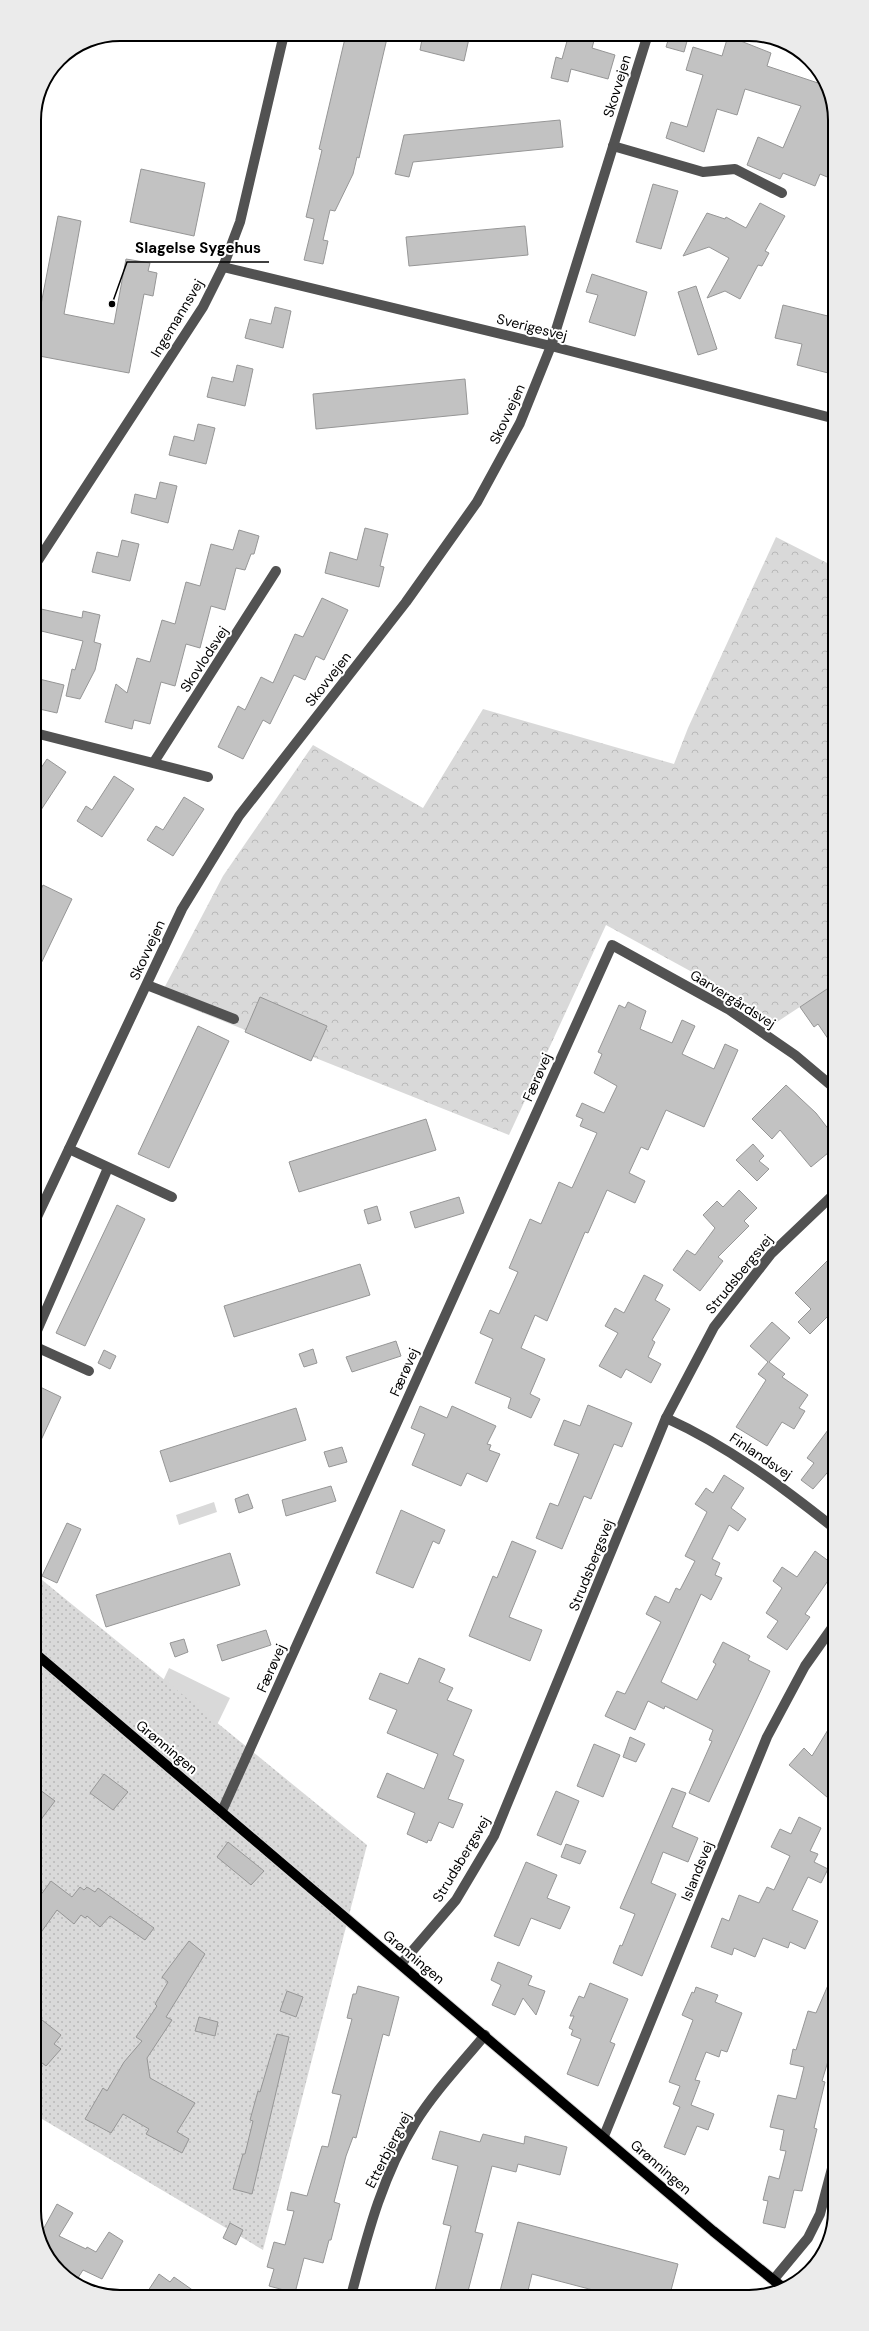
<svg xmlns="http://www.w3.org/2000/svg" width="869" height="2331" font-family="'DM Sans',sans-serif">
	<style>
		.grass { fill: #d9d9d9 }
		.park { fill: url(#park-crowns) }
		.garden { fill: url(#garden-dots) }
		.building { fill: #c2c2c2; stroke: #969696 }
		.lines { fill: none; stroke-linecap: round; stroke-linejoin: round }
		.major-casing { stroke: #dbdbdb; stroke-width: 12 }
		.minor { stroke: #525252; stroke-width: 10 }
		.major { stroke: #000; stroke-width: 10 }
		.labels { text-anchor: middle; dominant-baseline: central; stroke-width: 4; stroke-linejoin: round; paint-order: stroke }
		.street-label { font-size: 14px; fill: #000; stroke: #fff }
		.rim { fill: none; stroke: #000; stroke-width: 2 }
		.leader { fill: none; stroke: #000; stroke-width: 1.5 }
		.callout-dot { fill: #000; stroke: #fff; stroke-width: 1.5 }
		.callout-label { font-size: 15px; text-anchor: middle; font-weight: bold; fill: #000; stroke: #fff; stroke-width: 4; stroke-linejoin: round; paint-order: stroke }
	</style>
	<defs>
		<pattern id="park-crowns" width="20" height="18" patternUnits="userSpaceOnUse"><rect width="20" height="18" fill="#d9d9d9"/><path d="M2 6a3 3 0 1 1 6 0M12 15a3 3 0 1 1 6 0" fill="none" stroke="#b8b8b8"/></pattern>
		<pattern id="garden-dots" width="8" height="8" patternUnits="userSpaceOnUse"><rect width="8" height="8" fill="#d9d9d9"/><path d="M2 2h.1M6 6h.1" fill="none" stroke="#b8b8b8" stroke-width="1.8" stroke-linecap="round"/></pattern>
	</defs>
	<rect width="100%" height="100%" fill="#fff"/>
	<!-- grass -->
	<g class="grass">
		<path d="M214,1502L217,1512L179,1525L176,1515Z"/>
		<path d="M169,1668L230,1698L217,1725L156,1696Z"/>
	</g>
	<!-- park -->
	<path class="park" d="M776,537L833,566V985L774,1024L725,990L606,925L509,1135L160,996L223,876L313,745L423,808L483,709L674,764L688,728Z"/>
	<!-- garden -->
	<path class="garden" d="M36,1575L367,1845L263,2250L37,2116Z"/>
	<!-- building -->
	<g class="building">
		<path d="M346,34H388L359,158L357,157L353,174L335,211L330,210L323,240L328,241L323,264L304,260L314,219L306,217L322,150L319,149Z"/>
		<path d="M423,34H470L464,61L420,50Z"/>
		<path d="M569,34H587L595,37L592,48L615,55L608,79L571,69L568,82L551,78L556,57L562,59Z"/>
		<path d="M670,34H689L684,52L666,47Z"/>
		<path d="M728,36L771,53L767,66L824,85L832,97V179L820,174L815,186L783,173L780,179L747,165L758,137L783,148L801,106L745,89L737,115L717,109L704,152L666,138L671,122L687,127L703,75L686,70L693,47L722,56Z"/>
		<path d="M560,120L563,147L413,162L409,177L395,174L404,135Z"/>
		<path d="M141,169L205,183L194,236L130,222Z"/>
		<path d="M653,184L678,191L661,249L636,242Z"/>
		<path d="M760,203L785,216L765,251L769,253L762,266L758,265L740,299L725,291L707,298L729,258L709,247L683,256L707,213L725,219L726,217L746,228Z"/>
		<path d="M58,216L81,221L64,314L114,324L126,259L150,263L148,271L157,273L153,296L144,294L129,373L34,355V341Z"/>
		<path d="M525,226L528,255L409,266L406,237Z"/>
		<path d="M592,274L647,292L635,336L589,322L598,295L586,292Z"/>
		<path d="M696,286L717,349L698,355L678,292Z"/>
		<path d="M783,305L832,317V374L797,365L802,344L775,338Z"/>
		<path d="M275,307L291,311L283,348L245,338L250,319L271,324Z"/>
		<path d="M237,365L253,369L245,406L207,397L212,377L233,382Z"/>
		<path d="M465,379L468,414L316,429L313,394Z"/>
		<path d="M198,424L215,428L206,464L169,455L174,436L194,441Z"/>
		<path d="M160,482L177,486L168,523L131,513L135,494L156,499Z"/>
		<path d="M365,528L388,534L380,566L384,567L379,587L325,573L330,552L357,560Z"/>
		<path d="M239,530L259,536L254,554H251L245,570L236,568L225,610L211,606L200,648L186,644L175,686L161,682L150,724L134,720L132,729L105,722L116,684L127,693L137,658L150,662L162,620L175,624L186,582L200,586L211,544L233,550Z"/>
		<path d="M122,540L139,544L130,581L92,572L97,552L118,557Z"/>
		<path d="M322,598L348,610L324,660L316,656L305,680L294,675L270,724L263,720L243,759L218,747L238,706L245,710L261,677L273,683L295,634L303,637Z"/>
		<path d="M41,609L82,618L83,611L100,615L94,642L101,644L95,670L80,699L66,696L72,669L75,670L83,641L37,630Z"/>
		<path d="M35,678L64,685L57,713L35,708Z"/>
		<path d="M47,759L66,772L35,819V777Z"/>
		<path d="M114,776L134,789L102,837L77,821L86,806L92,810Z"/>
		<path d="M184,797L204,809L173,856L147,840L156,826L163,830Z"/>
		<path d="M43,885L72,899L35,976V902Z"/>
		<path d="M833,985V1046L818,1024L814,1027L800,1007Z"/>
		<path d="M260,997L327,1026L311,1061L245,1032Z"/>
		<path d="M628,1002L646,1011L640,1029L672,1043L682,1020L695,1026L682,1054L714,1069L725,1044L738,1050L704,1127L666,1110L648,1150L641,1147L629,1173L645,1181L635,1203L607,1190L588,1233L585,1232L547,1321L535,1315L521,1348L545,1359L530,1394L540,1399L531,1418L508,1408L511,1398L475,1383L493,1339L480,1333L490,1310L499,1314L518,1272L509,1268L530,1219L541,1224L559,1182L572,1188L597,1133L580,1126L583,1119L576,1116L582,1103L604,1113L617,1086L594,1073L602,1054L598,1052L619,1005L625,1008Z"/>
		<path d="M198,1026L229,1041L169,1168L138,1154Z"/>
		<path d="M786,1085L816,1113L833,1135L834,1148L811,1167L780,1130L772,1139L752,1119Z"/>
		<path d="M426,1119L436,1150L299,1192L289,1162Z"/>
		<path d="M753,1144L764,1156L759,1161L769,1169L757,1181L736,1160Z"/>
		<path d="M739,1190L757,1208L744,1221L749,1226L718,1257L723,1261L700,1291L673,1270L687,1250L695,1255L715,1228L703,1215L717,1201L723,1207Z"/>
		<path d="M459,1197L464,1213L415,1228L410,1212Z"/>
		<path d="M117,1205L145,1219L85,1346L56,1333Z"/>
		<path d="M377,1206L381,1220L368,1224L364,1210Z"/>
		<path d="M834,1254V1310L810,1334L798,1322L811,1309L795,1293Z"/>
		<path d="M360,1264L370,1295L234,1337L224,1306Z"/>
		<path d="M644,1275L663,1285L655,1300L670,1309L652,1340L655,1342L648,1357L661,1364L651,1383L626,1369L621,1378L599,1366L618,1333L605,1326L615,1308L624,1313Z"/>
		<path d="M772,1322L790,1338L769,1362L785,1374L782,1377L808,1395L799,1408L805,1411L794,1429L782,1422L767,1446L736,1427L766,1380L758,1374L768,1362L750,1346Z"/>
		<path d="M396,1341L401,1356L352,1372L346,1357Z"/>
		<path d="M313,1349L317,1363L304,1367L299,1354Z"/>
		<path d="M104,1350L116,1356L110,1369L98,1363Z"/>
		<path d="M36,1385L61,1397L36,1451Z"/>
		<path d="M588,1405L632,1423L622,1447L614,1444L591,1499L584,1496L562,1549L536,1538L550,1503L558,1506L579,1454L554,1445L564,1420L580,1426Z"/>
		<path d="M420,1406L447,1418L452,1406L496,1426L487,1444L491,1445L489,1450L500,1454L487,1482L467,1473L461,1486L412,1465L425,1434L411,1428Z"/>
		<path d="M296,1408L306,1440L170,1482L160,1451Z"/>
		<path d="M834,1422V1465L813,1489L801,1480L814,1463L807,1458Z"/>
		<path d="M342,1447L347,1462L329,1467L324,1452Z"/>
		<path d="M724,1475L744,1488L731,1508L746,1519L738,1531L729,1525L712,1559L720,1563L715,1575L722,1578L711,1600L701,1594L661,1682L697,1700L716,1664L713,1662L723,1642L750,1656L748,1660L770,1671L709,1802L689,1793L712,1741L709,1740L713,1730L665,1706L664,1709L648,1701L635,1730L605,1716L617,1691L625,1694L661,1622L646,1614L655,1596L669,1603L676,1588L680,1590L695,1561L685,1556L707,1512L695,1504L706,1488L713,1493Z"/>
		<path d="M331,1486L336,1501L286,1516L282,1500Z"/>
		<path d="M248,1494L253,1508L239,1513L235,1499Z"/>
		<path d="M401,1510L445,1530L439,1544L433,1541L413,1588L376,1573Z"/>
		<path d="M67,1523L81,1529L57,1583L42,1576Z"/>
		<path d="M512,1541L536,1551L509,1617L542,1630L530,1661L469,1636L493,1576L497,1578Z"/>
		<path d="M815,1551L834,1565V1572L805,1614L810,1617L787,1650L767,1637L778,1621L766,1613L782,1588L773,1581L782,1567L797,1577Z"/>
		<path d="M230,1553L240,1585L106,1627L96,1595Z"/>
		<path d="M266,1630L271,1645L222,1661L217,1645Z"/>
		<path d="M184,1639L188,1652L175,1657L170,1643Z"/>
		<path d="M419,1658L445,1669L439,1682L453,1688L447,1700L472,1710L453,1755L464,1760L448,1799L463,1804L453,1828L439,1822L431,1841L428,1840L427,1843L407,1834L415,1813L377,1797L387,1773L424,1789L438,1754L387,1733L397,1710L369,1699L380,1673L408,1684Z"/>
		<path d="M834,1720V1803L789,1765L804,1748L812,1756Z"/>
		<path d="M630,1737L645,1744L636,1762L623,1757Z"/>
		<path d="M594,1744L620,1755L603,1797L577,1786Z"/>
		<path d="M104,1774L128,1792L113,1810L90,1793Z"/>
		<path d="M36,1787L55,1801L36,1826Z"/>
		<path d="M672,1788L686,1793L672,1827L698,1838L688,1862L663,1852L651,1883L676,1894L642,1976L613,1963L620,1945L622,1946L635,1914L620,1908Z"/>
		<path d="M556,1791L579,1801L561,1845L537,1835Z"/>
		<path d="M799,1817L821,1828L810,1851L818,1854L814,1862L828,1869L821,1883L808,1877L792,1910L818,1921L805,1949L790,1942L788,1948L763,1938L755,1957L734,1948L732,1955L711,1947L722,1918L729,1921L739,1895L759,1903L767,1887L774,1890L790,1856L771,1847L780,1829L791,1834Z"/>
		<path d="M228,1842L264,1871L251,1885L217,1857Z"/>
		<path d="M566,1844L586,1851L580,1864L561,1857Z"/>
		<path d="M526,1862L557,1875L547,1898L570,1907L560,1929L531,1918L519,1946L494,1936Z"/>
		<path d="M51,1881L72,1897L80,1887L84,1890L87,1887L95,1892L98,1888L154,1928L145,1940L110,1916L100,1927L87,1916L85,1918L81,1915L74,1924L57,1910L37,1938V1900Z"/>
		<path d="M189,1941L205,1954L166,2017L172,2020L147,2058L150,2078L195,2103L177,2132L189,2139L182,2153L146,2134L149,2129L123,2114L111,2133L85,2119L103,2088L107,2091L124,2062L142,2041L136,2037L157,2006L155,2004L168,1982L162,1977Z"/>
		<path d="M498,1962L532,1976L528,1985L545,1991L536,2015L523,1998L515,2015L492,2005L501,1985L491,1980Z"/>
		<path d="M835,1969V2038L822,2081L825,2082L814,2128L817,2129L802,2191L794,2190L785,2228L763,2223L768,2201L763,2200L769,2176L779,2179L786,2151L780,2150L784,2130L770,2127L778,2095L796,2099L804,2067L790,2064L793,2049L796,2050L808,2011L816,2013Z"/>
		<path d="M590,1983L628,1999L610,2042L615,2044L598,2086L567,2074L581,2039L571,2035L573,2030L569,2028L574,2016H570L579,1996L584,1998Z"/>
		<path d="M358,1986L399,1997L389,2036L383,2034L356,2138L353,2137L346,2156L334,2202L340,2204L331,2240H329L323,2263L304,2258L295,2293L269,2286L274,2269L267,2267L274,2242L285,2245L294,2211L287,2210L291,2192L307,2196L322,2146L328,2147L341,2095L332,2093L352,2019L347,2018L353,1994H356Z"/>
		<path d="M696,1987L718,1995L715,2002L742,2013L727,2052L721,2050L719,2057L706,2052L695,2080L700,2081L691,2105L714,2114L708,2130L697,2126L685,2155L664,2147L680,2107L673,2104L680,2086L669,2082L693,2020L682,2015L692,1992L694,1993Z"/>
		<path d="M287,1991L303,1997L296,2017L280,2011Z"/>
		<path d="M37,2016L61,2035L54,2044L61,2049L46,2066L37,2059Z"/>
		<path d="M199,2017L218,2022L215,2036L195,2031Z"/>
		<path d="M277,2034L289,2037L252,2194L233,2189L243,2154H245L253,2121L250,2120L258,2091L260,2092Z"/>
		<path d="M440,2131L480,2142L483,2134L524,2144L525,2136L567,2147L560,2175L518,2164L516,2172L492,2166L475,2232L483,2234L467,2295H434L451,2226L443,2224L458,2166L432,2159Z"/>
		<path d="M57,2204L73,2213L59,2236L86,2249L87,2247L96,2252L109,2232L123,2241L102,2279L83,2270L76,2281L63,2276L39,2237Z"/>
		<path d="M518,2222L678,2264L670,2294L612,2295L532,2274L527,2295H499Z"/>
		<path d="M230,2223L243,2230L236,2245L223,2238Z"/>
		<path d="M159,2274L170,2282L174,2277L201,2296L144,2297Z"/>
	</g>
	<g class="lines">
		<defs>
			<path id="major" d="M36,1654L713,2231L782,2287"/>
		</defs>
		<!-- major casing -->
		<use href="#major" class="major-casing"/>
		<!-- minor -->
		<g class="minor">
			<path d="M613,146L703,172L735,169L782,193"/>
			<path d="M223,267L551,346L832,418"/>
			<path d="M35,565L203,307L223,267L240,222L284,34"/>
			<path d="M35,733L208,777"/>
			<path d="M154,762L276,571"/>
			<path d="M147,985L234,1019"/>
			<path d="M69,1149L172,1197"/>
			<path d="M36,1219L182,909L239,816L406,602L477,502L520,423L551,346L648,34"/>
			<path d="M36,1333L108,1168"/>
			<path d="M36,1347L89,1371"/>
			<path d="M666,1418C728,1446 781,1486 834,1528"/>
			<path d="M222,1811L612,945L728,1009L795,1055L833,1087"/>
			<path d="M401,1964L456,1900L494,1836L666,1418L714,1327L771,1254L834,1194"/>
			<path d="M604,2136L767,1737L805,1666L834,1625"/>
			<path d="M774,2279L808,2238L820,2214L835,2157"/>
			<path d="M351,2296C367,2236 382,2176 415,2123C435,2091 461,2064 485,2035"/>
		</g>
		<!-- major -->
		<use href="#major" class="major"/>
	</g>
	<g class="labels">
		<!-- street labels -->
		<g class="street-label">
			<text transform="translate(617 86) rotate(-73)">Skovvejen</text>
			<text transform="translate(177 318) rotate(-59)">Ingemannsvej</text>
			<text transform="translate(532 327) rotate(14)">Sverigesvej</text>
			<text transform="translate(507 414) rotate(-65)">Skovvejen</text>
			<text transform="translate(204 659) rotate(-57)">Skovlodsvej</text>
			<text transform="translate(328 679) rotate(-52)">Skovvejen</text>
			<text transform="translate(147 950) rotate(-65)">Skovvejen</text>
			<text transform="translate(733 999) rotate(32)">Garvergårdsvej</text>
			<text transform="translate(537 1077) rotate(-66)">Færøvej</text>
			<text transform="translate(739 1274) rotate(-51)">Strudsbergsvej</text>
			<text transform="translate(404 1372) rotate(-66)">Færøvej</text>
			<text transform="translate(761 1456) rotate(34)">Finlandsvej</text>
			<text transform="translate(591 1565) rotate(-68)">Strudsbergsvej</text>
			<text transform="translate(271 1668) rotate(-66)">Færøvej</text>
			<text transform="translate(167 1747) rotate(40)">Grønningen</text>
			<text transform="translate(461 1859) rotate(-59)">Strudsbergsvej</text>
			<text transform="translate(697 1871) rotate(-68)">Islandsvej</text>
			<text transform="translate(414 1957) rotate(40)">Grønningen</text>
			<text transform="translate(388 2150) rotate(-63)">Etterbjergvej</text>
			<text transform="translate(661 2167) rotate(41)">Grønningen</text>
		</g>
	</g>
	<!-- crop -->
	<path d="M0 0H869V2331H0ZM120 41H749A79 79 0 0 1 828 120V2211A79 79 0 0 1 749 2290H120A79 79 0 0 1 41 2211V120A79 79 0 0 1 120 41Z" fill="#ebebeb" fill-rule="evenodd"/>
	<path class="rim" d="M120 41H749A79 79 0 0 1 828 120V2211A79 79 0 0 1 749 2290H120A79 79 0 0 1 41 2211V120A79 79 0 0 1 120 41Z"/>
	<!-- callouts -->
	<path class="leader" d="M112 304L127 262H269"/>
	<circle class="callout-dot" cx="112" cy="304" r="4"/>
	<g class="callout-label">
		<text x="198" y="253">Slagelse Sygehus</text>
	</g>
</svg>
